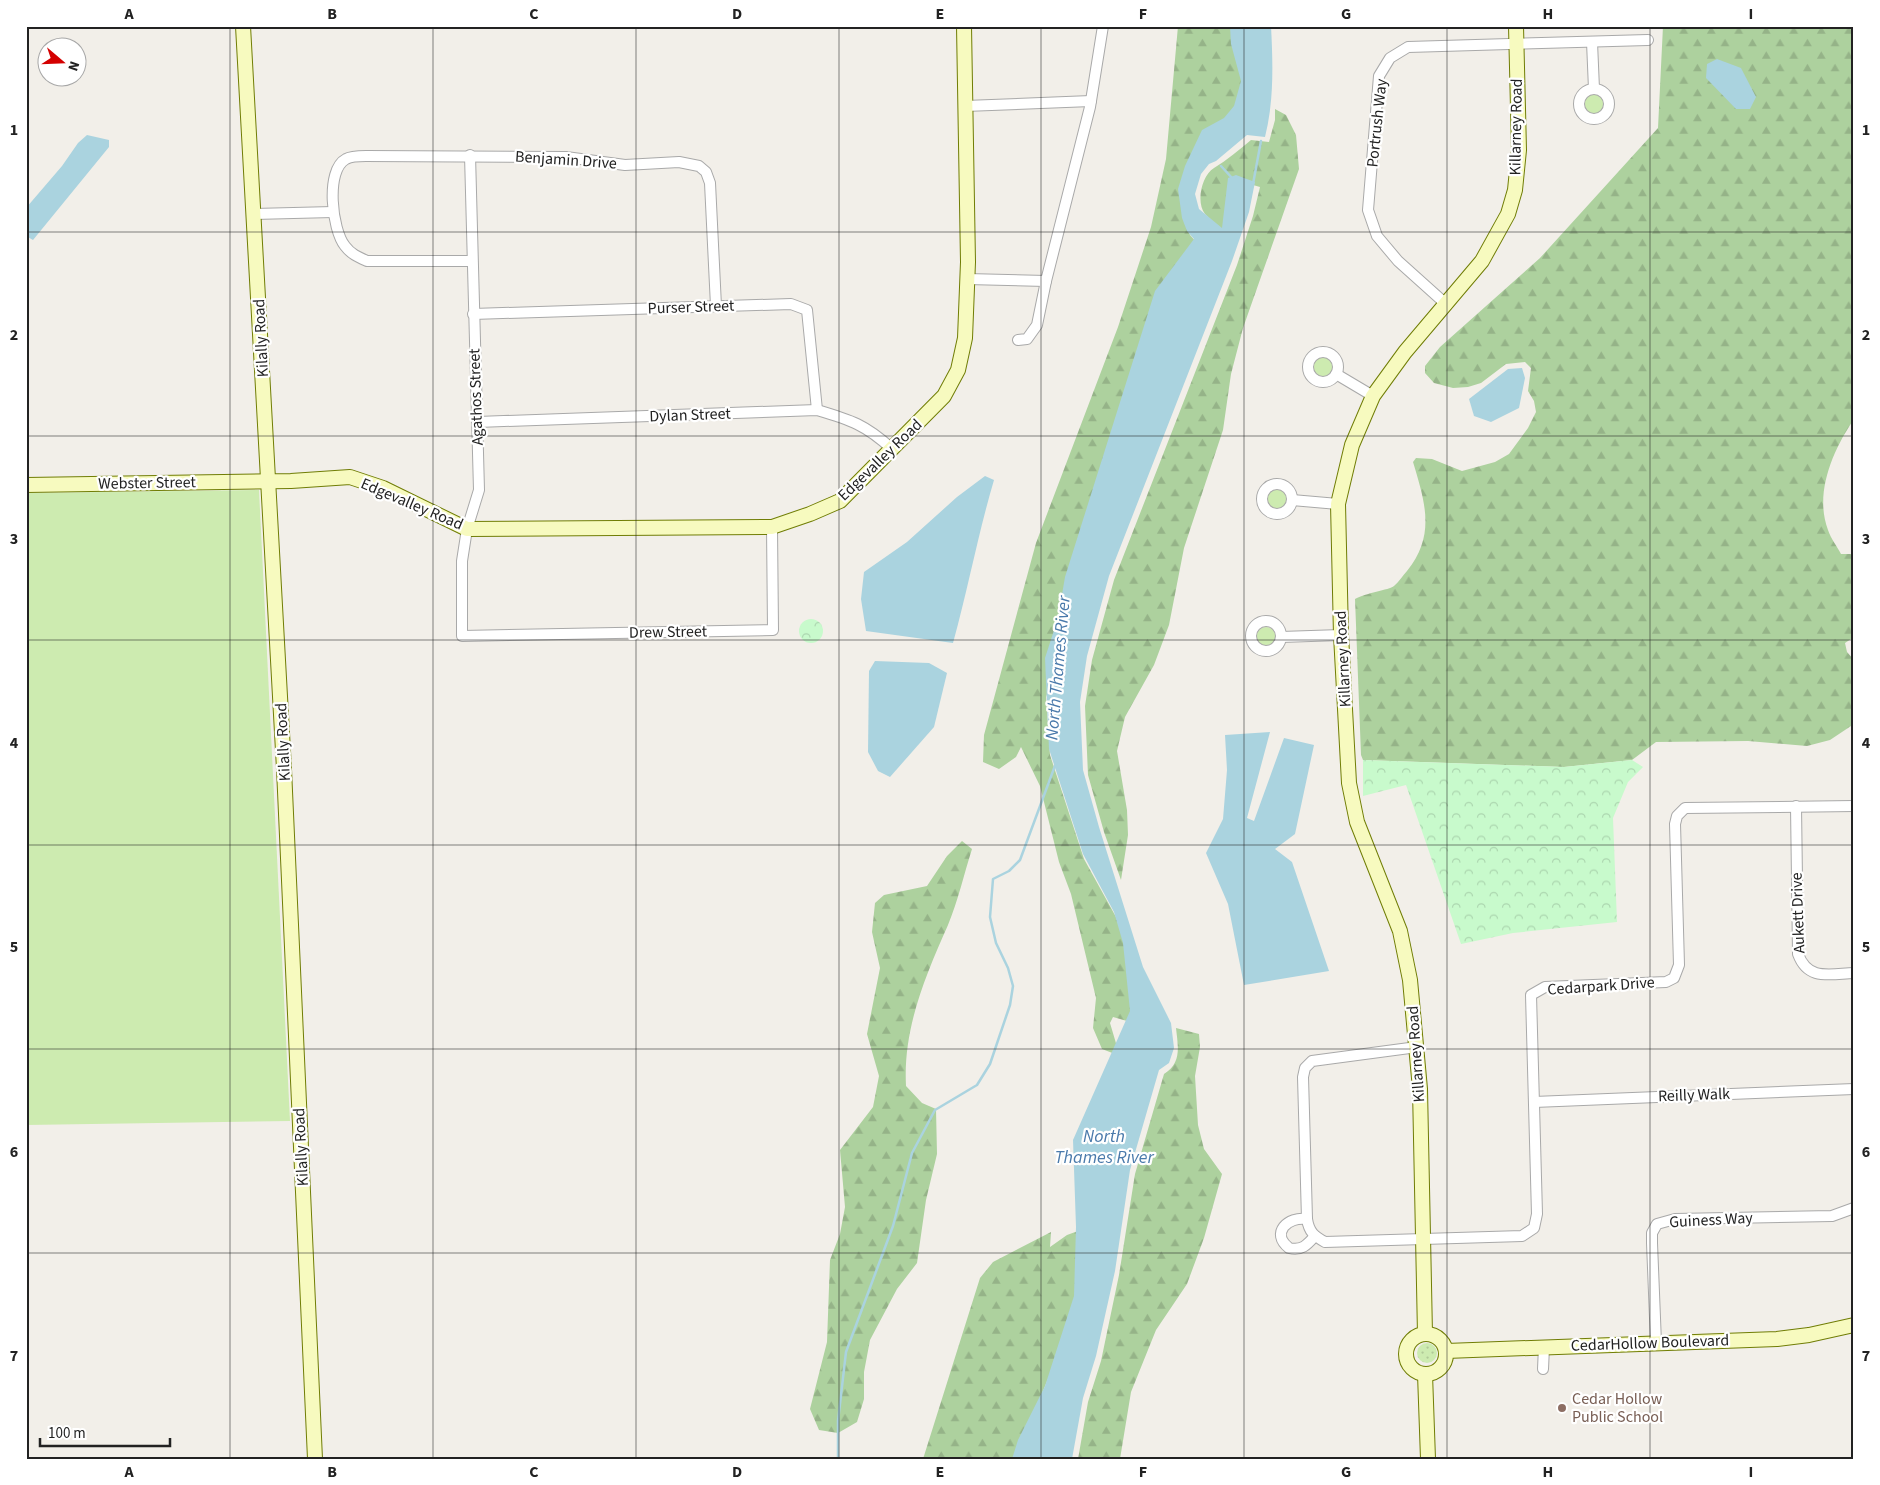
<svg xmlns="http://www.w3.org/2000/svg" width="1880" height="1485" font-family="'Source Sans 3',sans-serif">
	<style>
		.grass { fill: #cdebb0 }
		.forest { fill: url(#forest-firs) }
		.park { fill: url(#park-crowns) }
		.garden { fill: url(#garden-dots) }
		.water { fill: #aad3df }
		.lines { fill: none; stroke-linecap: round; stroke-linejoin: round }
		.stream { stroke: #aad3df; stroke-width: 2.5 }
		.street-casing { stroke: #a9a9a9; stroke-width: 12 }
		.secondary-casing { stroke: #707d05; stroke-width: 16 }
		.street { stroke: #fff; stroke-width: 10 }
		.secondary { stroke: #f7fabf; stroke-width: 14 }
		.grid { fill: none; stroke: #222; stroke-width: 1; stroke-opacity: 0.55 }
		.education-dot { fill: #8d6e63; stroke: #fff; stroke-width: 2 }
		.labels { text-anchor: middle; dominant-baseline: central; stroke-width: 4.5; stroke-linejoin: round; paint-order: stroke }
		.street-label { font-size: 16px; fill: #222; stroke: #fff }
		.education-label { font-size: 16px; fill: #785e54; stroke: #fff; text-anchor: start }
		.water-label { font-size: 18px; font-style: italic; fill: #4a7aab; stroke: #fff }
		.neatline { fill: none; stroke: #222; stroke-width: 2 }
		.grid-label { font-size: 16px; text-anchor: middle; font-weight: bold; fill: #222 }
	</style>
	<defs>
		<pattern id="forest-firs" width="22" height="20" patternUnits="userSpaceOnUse" patternTransform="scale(1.25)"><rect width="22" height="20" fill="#add19e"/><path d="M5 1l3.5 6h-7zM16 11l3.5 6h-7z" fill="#95b388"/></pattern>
		<pattern id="park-crowns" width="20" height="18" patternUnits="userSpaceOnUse" patternTransform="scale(1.25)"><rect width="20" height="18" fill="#c8facc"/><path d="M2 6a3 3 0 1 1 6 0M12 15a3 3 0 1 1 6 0" fill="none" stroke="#acd6af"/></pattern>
		<pattern id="garden-dots" width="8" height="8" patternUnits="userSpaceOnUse" patternTransform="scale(1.25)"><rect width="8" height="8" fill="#cdebb0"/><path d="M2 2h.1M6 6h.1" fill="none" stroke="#b0c997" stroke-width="1.8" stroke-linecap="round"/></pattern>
	</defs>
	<rect width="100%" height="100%" fill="#f2efe9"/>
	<!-- grass -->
	<g class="grass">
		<circle cx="1594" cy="104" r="10"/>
		<circle cx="1323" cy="367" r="10"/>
		<circle cx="1277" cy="499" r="10"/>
		<path d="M259,490L290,1121L26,1125V493Z"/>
		<circle cx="1266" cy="637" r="10"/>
	</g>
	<!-- forest -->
	<g class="forest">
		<path d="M1178,26H1231L1245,86L1237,110L1206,134L1185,222L1190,235L1197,243L1046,697L1050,755L1084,859L1116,917L1126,948L1132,1014L1127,1021L1113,1017L1110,1023L1118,1050L1115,1054L1102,1049L1093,1028L1096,998L1071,894L1059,862L1040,786L1021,747L1016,757L999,769L983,762L984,735L1036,543L1118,327L1151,227L1166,159Z"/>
		<path d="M1663,26H1854V419C1833,450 1814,493 1828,530C1831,539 1837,546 1841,554H1854V637L1845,643L1847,652L1854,660V724L1830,740L1807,746L1748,741L1656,742L1632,760L1564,767L1363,760L1361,755L1355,599C1365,593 1389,590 1394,586C1399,582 1403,575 1407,571C1436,535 1425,502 1413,462L1416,458L1432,459L1462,471L1495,462L1509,454L1528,428L1536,412L1534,401L1528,391L1531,368L1525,362L1506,364L1481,383L1468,387L1453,388L1434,383L1425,373V366L1440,347L1540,258L1658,128Z"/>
		<path d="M1275,109L1286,115L1296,135L1299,169L1243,328L1231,374L1223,430L1184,548L1169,625L1154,665L1125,717L1117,751L1127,810L1128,835L1121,880L1104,832L1088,775L1085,706L1092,660L1114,580L1237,265L1253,216L1260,187L1253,185L1226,232C1219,226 1211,221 1205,214C1196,203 1201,176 1214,168C1227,160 1239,150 1251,140L1269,142L1275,120Z"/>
		<path d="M962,841L972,849C964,874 958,901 948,925C925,977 903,1028 906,1086L922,1103L936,1109L937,1154L926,1200L917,1263L897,1289L870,1340L864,1372V1399L857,1422L838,1433L819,1430L810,1409L827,1342L830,1260L840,1234L845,1207L840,1150L873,1107L879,1076L867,1034L880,968L872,932L875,903L884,895L927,886L947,856Z"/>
		<path d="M1176,1028L1199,1034L1200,1047L1195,1076L1198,1125L1204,1149L1222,1174L1204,1238L1187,1284L1156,1330L1131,1392L1120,1459H1078L1088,1402L1101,1361L1119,1275L1135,1174L1164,1074C1182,1063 1178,1046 1176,1028Z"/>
		<path d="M1078,1231L1076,1299L1071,1321L1016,1459H923L980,1278L993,1262L1051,1232L1050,1247L1067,1235Z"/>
	</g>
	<!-- park -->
	<g class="park">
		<circle cx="811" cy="631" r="12"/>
		<path d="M1363,760L1564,767L1632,760L1643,767L1628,782L1613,818L1617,922L1513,933L1461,944L1406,785L1363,796Z"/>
	</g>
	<!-- garden -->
	<circle class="garden" cx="1427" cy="1353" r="10"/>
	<!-- water -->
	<g class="water">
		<path d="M1230,26H1271C1273,63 1274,102 1265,137L1247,135L1216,161L1209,164L1201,174L1195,194L1199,209L1222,228L1228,178L1236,175L1255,182L1249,212L1232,261L1109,576L1087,656L1080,702L1083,770L1099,827L1143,967L1171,1023L1174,1048L1169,1063L1159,1070L1130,1170L1115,1271L1096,1356L1083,1398L1072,1459H1012L1018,1440L1045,1386L1074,1296L1076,1227L1073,1140L1130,1011L1123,943L1114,912L1083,854L1049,749L1045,658L1058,618L1065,577L1155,291L1194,239L1187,231L1182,218L1178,189L1185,166L1202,130L1224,118L1234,106L1241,81L1231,44Z"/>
		<path d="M1717,59L1741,68L1756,97L1750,109H1736L1706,78L1707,64Z"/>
		<path d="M87,135L109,140V147L33,240L26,236V208L62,166L78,143Z"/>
		<path d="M1522,368L1525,378L1519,408L1491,422L1474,416L1469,399L1508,369Z"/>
		<path d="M985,476L994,480C978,534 968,589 953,643L866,631L861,599L864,572L907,542L957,497Z"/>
		<path d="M875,661L929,663L947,673L934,727L890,777L878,771L868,752L869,671Z"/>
		<path d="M1270,732L1247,818L1254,821L1284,738L1314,745L1295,834L1275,849L1292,862L1329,971L1244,985L1228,904L1206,853L1223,819L1227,770L1225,735Z"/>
	</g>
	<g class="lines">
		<!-- stream -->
		<g class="stream">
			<path d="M1221,166L1233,179"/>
			<path d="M1253,184L1261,141"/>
			<path d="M838,1459V1421L846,1352L893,1226L912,1153L935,1110L977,1085L990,1064L1010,1005L1013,986L1008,968L996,943L990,917L993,879L1009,871L1020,860L1056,763"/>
		</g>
		<defs>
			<g id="street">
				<path d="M1592,42L1594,89"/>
				<circle cx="1594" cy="104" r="15"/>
				<path d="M965,106L1091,101"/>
				<path d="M470,155L479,490L467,529L462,561V636L773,630L772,527"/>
				<path d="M254,214L333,212"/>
				<path d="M472,261H367C358,257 351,254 345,246C332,230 325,170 346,159C351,156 360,156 366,156L566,157L625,165L679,162L699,166L706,172L710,183L716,306"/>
				<path d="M967,279L1046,281L1090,107L1103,26"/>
				<path d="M1447,305L1398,261L1377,236L1368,210L1379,76L1390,58L1408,47L1648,40"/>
				<path d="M473,314L791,304L807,310L817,410"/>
				<path d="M1018,340L1027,339L1037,325L1046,281"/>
				<circle cx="1323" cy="367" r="15"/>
				<path d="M1336,374L1373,396"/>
				<path d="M478,422L817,410C851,420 866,425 892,449"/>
				<circle cx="1277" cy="499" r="15"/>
				<path d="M1292,500L1338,504"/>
				<circle cx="1266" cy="636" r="15"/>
				<path d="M1281,637L1341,635"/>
				<path d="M1796,806L1798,954C1808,981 1829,974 1854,973"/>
				<path d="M1417,1047L1312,1061L1305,1068L1303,1077L1307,1219C1309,1232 1314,1236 1325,1242L1522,1236L1534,1228L1537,1214L1531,995L1545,987L1666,982L1674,978L1679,965L1675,824L1677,816L1685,808L1854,806"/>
				<path d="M1534,1102L1854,1089"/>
				<path d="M1307,1219C1288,1216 1270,1233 1289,1248C1302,1251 1307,1245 1315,1236"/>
				<path d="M1656,1343L1652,1243V1233L1657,1224L1675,1219L1832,1216L1854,1208"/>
				<path d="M1543,1369L1544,1347"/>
			</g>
			<g id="secondary">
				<path d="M243,26L284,769L315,1459"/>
				<path d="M26,485L291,481L350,477L383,488L467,529L772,527L810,514L840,501L944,396L958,370L965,338L968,262L964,26"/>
				<path d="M1425,1334L1420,1089L1410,980L1400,931L1357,822L1349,783L1341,635L1338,504L1352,445L1373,396L1405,352L1482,261L1508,214L1515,190L1519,150L1516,26"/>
				<circle cx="1426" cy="1354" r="20"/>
				<path d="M1446,1351L1777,1339L1809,1335L1854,1325"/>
				<path d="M1425,1374L1428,1459"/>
			</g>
		</defs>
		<!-- street casing -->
		<use href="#street" class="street-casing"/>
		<!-- secondary casing -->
		<use href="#secondary" class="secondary-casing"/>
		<!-- street -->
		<use href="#street" class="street"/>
		<!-- secondary -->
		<use href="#secondary" class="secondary"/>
	</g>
	<!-- grid -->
	<path class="grid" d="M230,26V1459M433,26V1459M636,26V1459M839,26V1459M1041,26V1459M1244,26V1459M1447,26V1459M1650,26V1459M26,232H1854M26,436H1854M26,640H1854M26,845H1854M26,1049H1854M26,1253H1854"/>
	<!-- markers -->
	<circle class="education-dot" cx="1562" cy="1408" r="5"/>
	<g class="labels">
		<!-- street labels -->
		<g class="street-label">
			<text transform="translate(1377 123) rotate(-84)">Portrush Way</text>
			<text transform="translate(1516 127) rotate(-89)">Killarney Road</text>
			<text transform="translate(566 160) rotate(4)">Benjamin Drive</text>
			<text transform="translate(691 307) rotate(-2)">Purser Street</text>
			<text transform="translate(261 338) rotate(-93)">Kilally Road</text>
			<text transform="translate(476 397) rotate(-92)">Agathos Street</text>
			<text transform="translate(690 415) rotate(-2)">Dylan Street</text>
			<text transform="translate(880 460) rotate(-44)">Edgevalley Road</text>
			<text transform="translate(147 483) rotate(-1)">Webster Street</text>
			<text transform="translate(412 504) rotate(23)">Edgevalley Road</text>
			<text transform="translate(668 632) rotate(-1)">Drew Street</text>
			<text transform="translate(1343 659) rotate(-93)">Killarney Road</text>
			<text transform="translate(283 742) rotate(-93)">Kilally Road</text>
			<text transform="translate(1798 913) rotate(-92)">Aukett Drive</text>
			<text transform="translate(1601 986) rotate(-4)">Cedarpark Drive</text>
			<text transform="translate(1416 1054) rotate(-94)">Killarney Road</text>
			<text transform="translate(1694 1095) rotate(-2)">Reilly Walk</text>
			<text transform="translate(301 1147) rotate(-93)">Kilally Road</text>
			<text transform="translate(1711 1220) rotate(-3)">Guiness Way</text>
			<text transform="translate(1650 1343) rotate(-2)">CedarHollow Boulevard</text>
		</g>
		<!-- education labels -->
		<g class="education-label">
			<text x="1572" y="1399">Cedar Hollow<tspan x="1572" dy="18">Public School</tspan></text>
		</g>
		<!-- water labels -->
		<g class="water-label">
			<text transform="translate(1058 668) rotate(-85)">North Thames River</text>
			<text x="1104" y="1136">North<tspan x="1104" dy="21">Thames River</tspan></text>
		</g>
	</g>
	<!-- border -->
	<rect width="1880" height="1485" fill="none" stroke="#ffffff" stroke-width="55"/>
	<!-- north arrow -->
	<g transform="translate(62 62) rotate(109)"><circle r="24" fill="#ffffff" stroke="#a7a7a7"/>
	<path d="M0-4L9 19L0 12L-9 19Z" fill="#d40000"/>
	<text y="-8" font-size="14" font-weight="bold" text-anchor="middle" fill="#222222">N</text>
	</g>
	<!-- scale -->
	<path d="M40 1438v8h130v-8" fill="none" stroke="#222222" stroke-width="2.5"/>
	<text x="48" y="1438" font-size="15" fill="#222222" stroke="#ffffff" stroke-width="4" paint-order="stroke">100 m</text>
	<rect x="28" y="28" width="1824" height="1430" class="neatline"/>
	<g class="grid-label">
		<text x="129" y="19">A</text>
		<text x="332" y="19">B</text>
		<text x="534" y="19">C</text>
		<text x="737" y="19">D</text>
		<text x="940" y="19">E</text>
		<text x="1143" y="19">F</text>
		<text x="1346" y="19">G</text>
		<text x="1548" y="19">H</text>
		<text x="1751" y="19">I</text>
		<text x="14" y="135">1</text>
		<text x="1866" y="135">1</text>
		<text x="14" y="340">2</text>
		<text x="1866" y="340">2</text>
		<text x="14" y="544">3</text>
		<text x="1866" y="544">3</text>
		<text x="14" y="748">4</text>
		<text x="1866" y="748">4</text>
		<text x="14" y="952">5</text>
		<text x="1866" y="952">5</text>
		<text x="14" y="1157">6</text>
		<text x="1866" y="1157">6</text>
		<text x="14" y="1361">7</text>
		<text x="1866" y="1361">7</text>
		<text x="129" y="1477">A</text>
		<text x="332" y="1477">B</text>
		<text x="534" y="1477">C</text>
		<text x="737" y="1477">D</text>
		<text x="940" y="1477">E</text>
		<text x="1143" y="1477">F</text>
		<text x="1346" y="1477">G</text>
		<text x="1548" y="1477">H</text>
		<text x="1751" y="1477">I</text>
	</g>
</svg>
